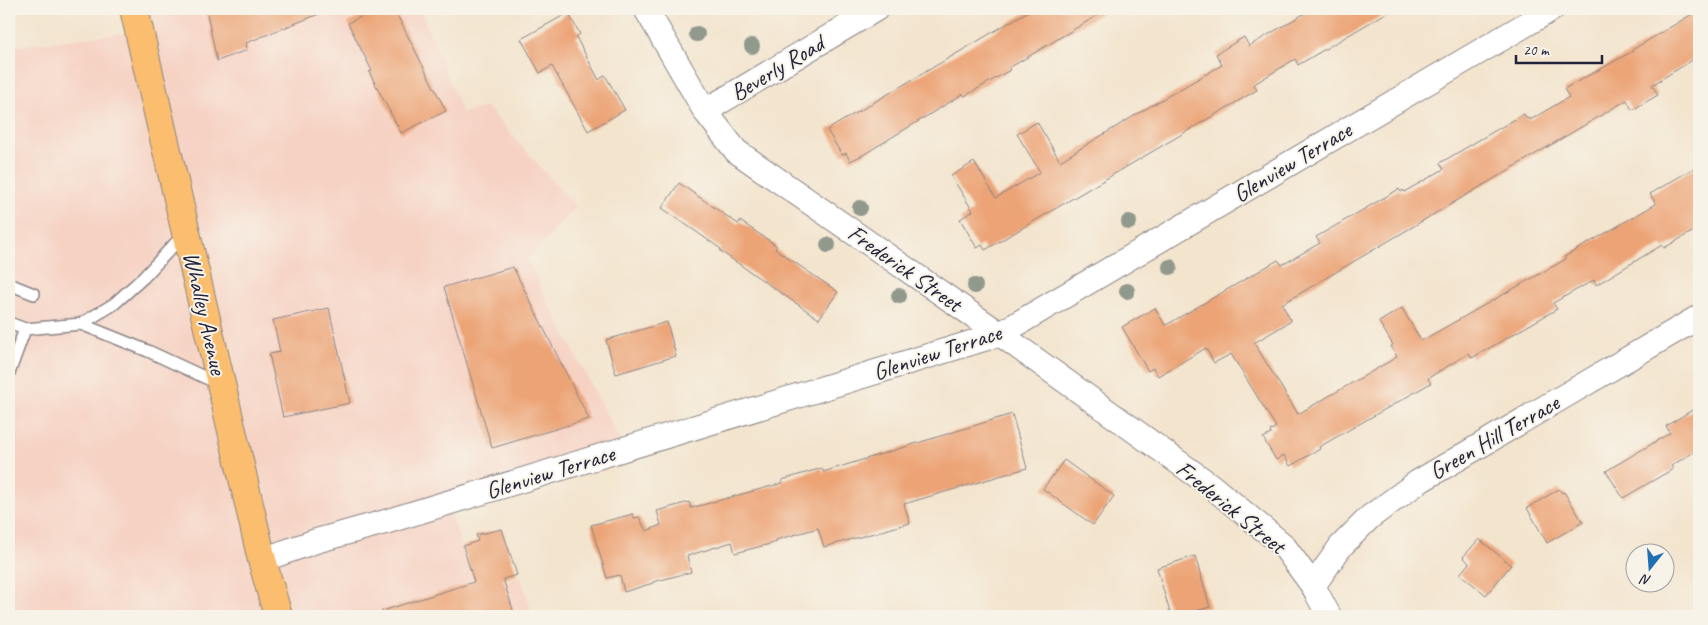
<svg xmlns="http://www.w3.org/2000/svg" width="1708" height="625" font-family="Caveat,sans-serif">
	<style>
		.built { fill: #f6d2c3 }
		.building { fill: #eca477 }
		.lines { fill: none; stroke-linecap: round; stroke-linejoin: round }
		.service-casing { stroke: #8a8384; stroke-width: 14 }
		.minor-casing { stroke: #8a8384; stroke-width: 26 }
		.primary-casing { stroke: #8a8384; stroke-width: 30 }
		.service { stroke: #fff; stroke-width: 11 }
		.minor { stroke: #fff; stroke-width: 24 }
		.primary { stroke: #fabe6e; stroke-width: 28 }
		.tree { fill: #91998c }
		.labels { text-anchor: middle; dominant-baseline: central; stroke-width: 4; stroke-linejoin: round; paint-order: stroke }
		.street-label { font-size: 24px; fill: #22223b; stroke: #f7f3e8 }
	</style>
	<rect width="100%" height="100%" fill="#f7f3e8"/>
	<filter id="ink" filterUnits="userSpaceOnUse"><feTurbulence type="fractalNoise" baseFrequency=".02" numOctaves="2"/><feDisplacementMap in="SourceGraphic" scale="10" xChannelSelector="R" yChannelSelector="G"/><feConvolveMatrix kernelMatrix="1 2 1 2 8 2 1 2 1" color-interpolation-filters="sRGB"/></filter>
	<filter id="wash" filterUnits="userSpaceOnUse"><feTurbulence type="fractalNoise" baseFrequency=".0096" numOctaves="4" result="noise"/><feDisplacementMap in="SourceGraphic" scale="20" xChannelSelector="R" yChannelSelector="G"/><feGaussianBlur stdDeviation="1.12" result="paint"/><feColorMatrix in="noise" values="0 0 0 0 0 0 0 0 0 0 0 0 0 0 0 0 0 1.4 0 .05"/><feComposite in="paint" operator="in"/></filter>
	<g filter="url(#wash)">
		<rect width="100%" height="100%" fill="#f3e4cd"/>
		<!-- built -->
		<path class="built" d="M132,9H420L462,113L487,107L576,207L527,260L621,443L446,497L475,589L521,577L533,616H9V47L134,32Z"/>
		<g id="blocks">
			<!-- building -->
			<g class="building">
				<path d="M206,9H329V10L246,43L247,50L217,61Z"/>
				<path d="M377,9H394L446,111L401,133L369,72L372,71L348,23Z"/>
				<path d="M1032,9H1108L1009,68L1010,70L965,96L963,94L863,155L850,161L846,153L842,155L827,130Z"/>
				<path d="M1312,9H1393L1298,65L1295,59L1256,83L1254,85L1257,90L985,250L982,245L977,248L960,219L973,211L951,176L974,162L996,198L1040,172L1017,134L1037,122L1060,161L1142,111L1222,65L1216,54L1244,37L1249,46Z"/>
				<path d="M1699,10V56L1652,85L1658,95L1632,110L1627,100L1282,304L1291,321L1254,343L1298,414L1397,357L1391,346L1393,345L1379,322L1402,308L1421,341L1566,259L1564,257L1656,204L1650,194L1699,165V228L1664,248L1662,245L1596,285L1594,280L1553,303L1557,309L1472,358L1469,353L1430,377L1428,379L1431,383L1319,447L1320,449L1290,466L1284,455L1276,460L1263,438L1271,434L1270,431L1276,427L1231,354L1214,363L1206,348L1158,376L1153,368L1148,371L1122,327L1155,308L1165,325L1168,324L1278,260L1282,265L1320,243L1316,237L1399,189L1401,192L1403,190L1404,192L1444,169L1440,163L1491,133L1524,114L1527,119L1529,118L1530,120L1569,97L1564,89L1633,51L1632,50Z"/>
				<path d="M568,13L580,34L576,37L599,80L605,75L625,110L588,131L552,66L540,73L521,39Z"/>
				<path d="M679,183L738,224L740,221L777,246L775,249L838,292L819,319L720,251L721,249L662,208Z"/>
				<path d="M513,267L589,419L492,448L444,287Z"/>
				<path d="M329,308L350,403L283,417L269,354L280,352L273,320Z"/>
				<path d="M667,322L676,356L616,374L606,340Z"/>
				<path d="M1699,406V449L1671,466L1673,469L1623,498L1606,471L1670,433L1666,426Z"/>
				<path d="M1012,414L1027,468L904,504L910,523L824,547L818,528L776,540L777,542L770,544L735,553L732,542L687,556L691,572L653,582V583L624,592L620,575L607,578L591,525L633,514L634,518L639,517L646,531L661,525L657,511L689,502L691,508L783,483L782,480L822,468L823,472Z"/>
				<path d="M1064,460L1114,496L1093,525L1043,489Z"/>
				<path d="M1559,489L1562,493L1564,492L1583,522L1547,543L1527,508Z"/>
				<path d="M502,529L517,575L503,579L515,616H383L382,611L474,582L463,546L478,541L476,535Z"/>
				<path d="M1479,539L1511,565L1486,595L1460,574L1469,563L1463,557Z"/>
				<path d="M1195,556L1210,607L1178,616H1171L1157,568Z"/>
			</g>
		</g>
	</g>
	<g filter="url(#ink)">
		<use href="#blocks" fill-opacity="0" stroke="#8a8384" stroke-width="1"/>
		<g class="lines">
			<defs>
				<g id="service">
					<path d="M9,284L34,294"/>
					<path d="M9,323L25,329"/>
					<path d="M81,324L148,351L219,384"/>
					<path d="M9,373L25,329L81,324L114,304L144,277L184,234"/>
				</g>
				<g id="minor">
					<path d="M646,9L705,111L736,151L1000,334L1210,485L1283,545L1313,586L1329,616"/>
					<path d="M705,111L876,9"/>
					<path d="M262,560L316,541L385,522L1000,334L1552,9"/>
					<path d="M1313,586L1341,546L1370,517L1418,482L1699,317"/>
				</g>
				<path id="primary" d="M134,9L262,560L278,616"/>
			</defs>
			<!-- service casing -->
			<use href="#service" class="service-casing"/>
			<!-- minor casing -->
			<use href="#minor" class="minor-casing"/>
			<!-- primary casing -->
			<use href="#primary" class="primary-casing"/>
			<!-- service -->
			<use href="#service" class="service"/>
			<!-- minor -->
			<use href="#minor" class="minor"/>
			<!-- primary -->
			<use href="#primary" class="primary"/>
		</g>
		<!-- trees -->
		<g class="tree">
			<circle cx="697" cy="34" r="8"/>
			<circle cx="752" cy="46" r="8"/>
			<circle cx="860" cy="208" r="8"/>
			<circle cx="1129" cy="222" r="8"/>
			<circle cx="828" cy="245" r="8"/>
			<circle cx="1170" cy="267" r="8"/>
			<circle cx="975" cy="286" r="8"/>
			<circle cx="1127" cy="291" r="8"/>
			<circle cx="899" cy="296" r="8"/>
		</g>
	</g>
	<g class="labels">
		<!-- street labels -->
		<g class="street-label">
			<text transform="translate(777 68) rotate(-31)">Beverly Road</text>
			<text transform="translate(1292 162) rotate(-31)">Glenview Terrace</text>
			<text transform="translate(905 268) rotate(35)">Frederick Street</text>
			<text transform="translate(205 313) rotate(77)">Whalley Avenue</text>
			<text transform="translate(937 352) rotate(-18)">Glenview Terrace</text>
			<text transform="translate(1494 437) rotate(-30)">Green Hill Terrace</text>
			<text transform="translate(550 472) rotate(-17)">Glenview Terrace</text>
			<text transform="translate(1231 507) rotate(39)">Frederick Street</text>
		</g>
	</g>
	<!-- margin -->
	<rect width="1708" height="625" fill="none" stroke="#f7f3e8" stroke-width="30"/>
	<!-- north arrow -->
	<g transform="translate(1650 568) rotate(197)"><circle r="24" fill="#f7f3e8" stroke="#a29fa3"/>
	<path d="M0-4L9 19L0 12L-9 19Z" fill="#1f6fb2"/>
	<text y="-8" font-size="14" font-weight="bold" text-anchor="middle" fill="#22223b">N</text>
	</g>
	<!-- scale -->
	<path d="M1516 55v8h86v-8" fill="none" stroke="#22223b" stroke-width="2.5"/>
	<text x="1523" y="55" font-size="15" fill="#22223b" stroke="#f7f3e8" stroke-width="4" paint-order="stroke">20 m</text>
</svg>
